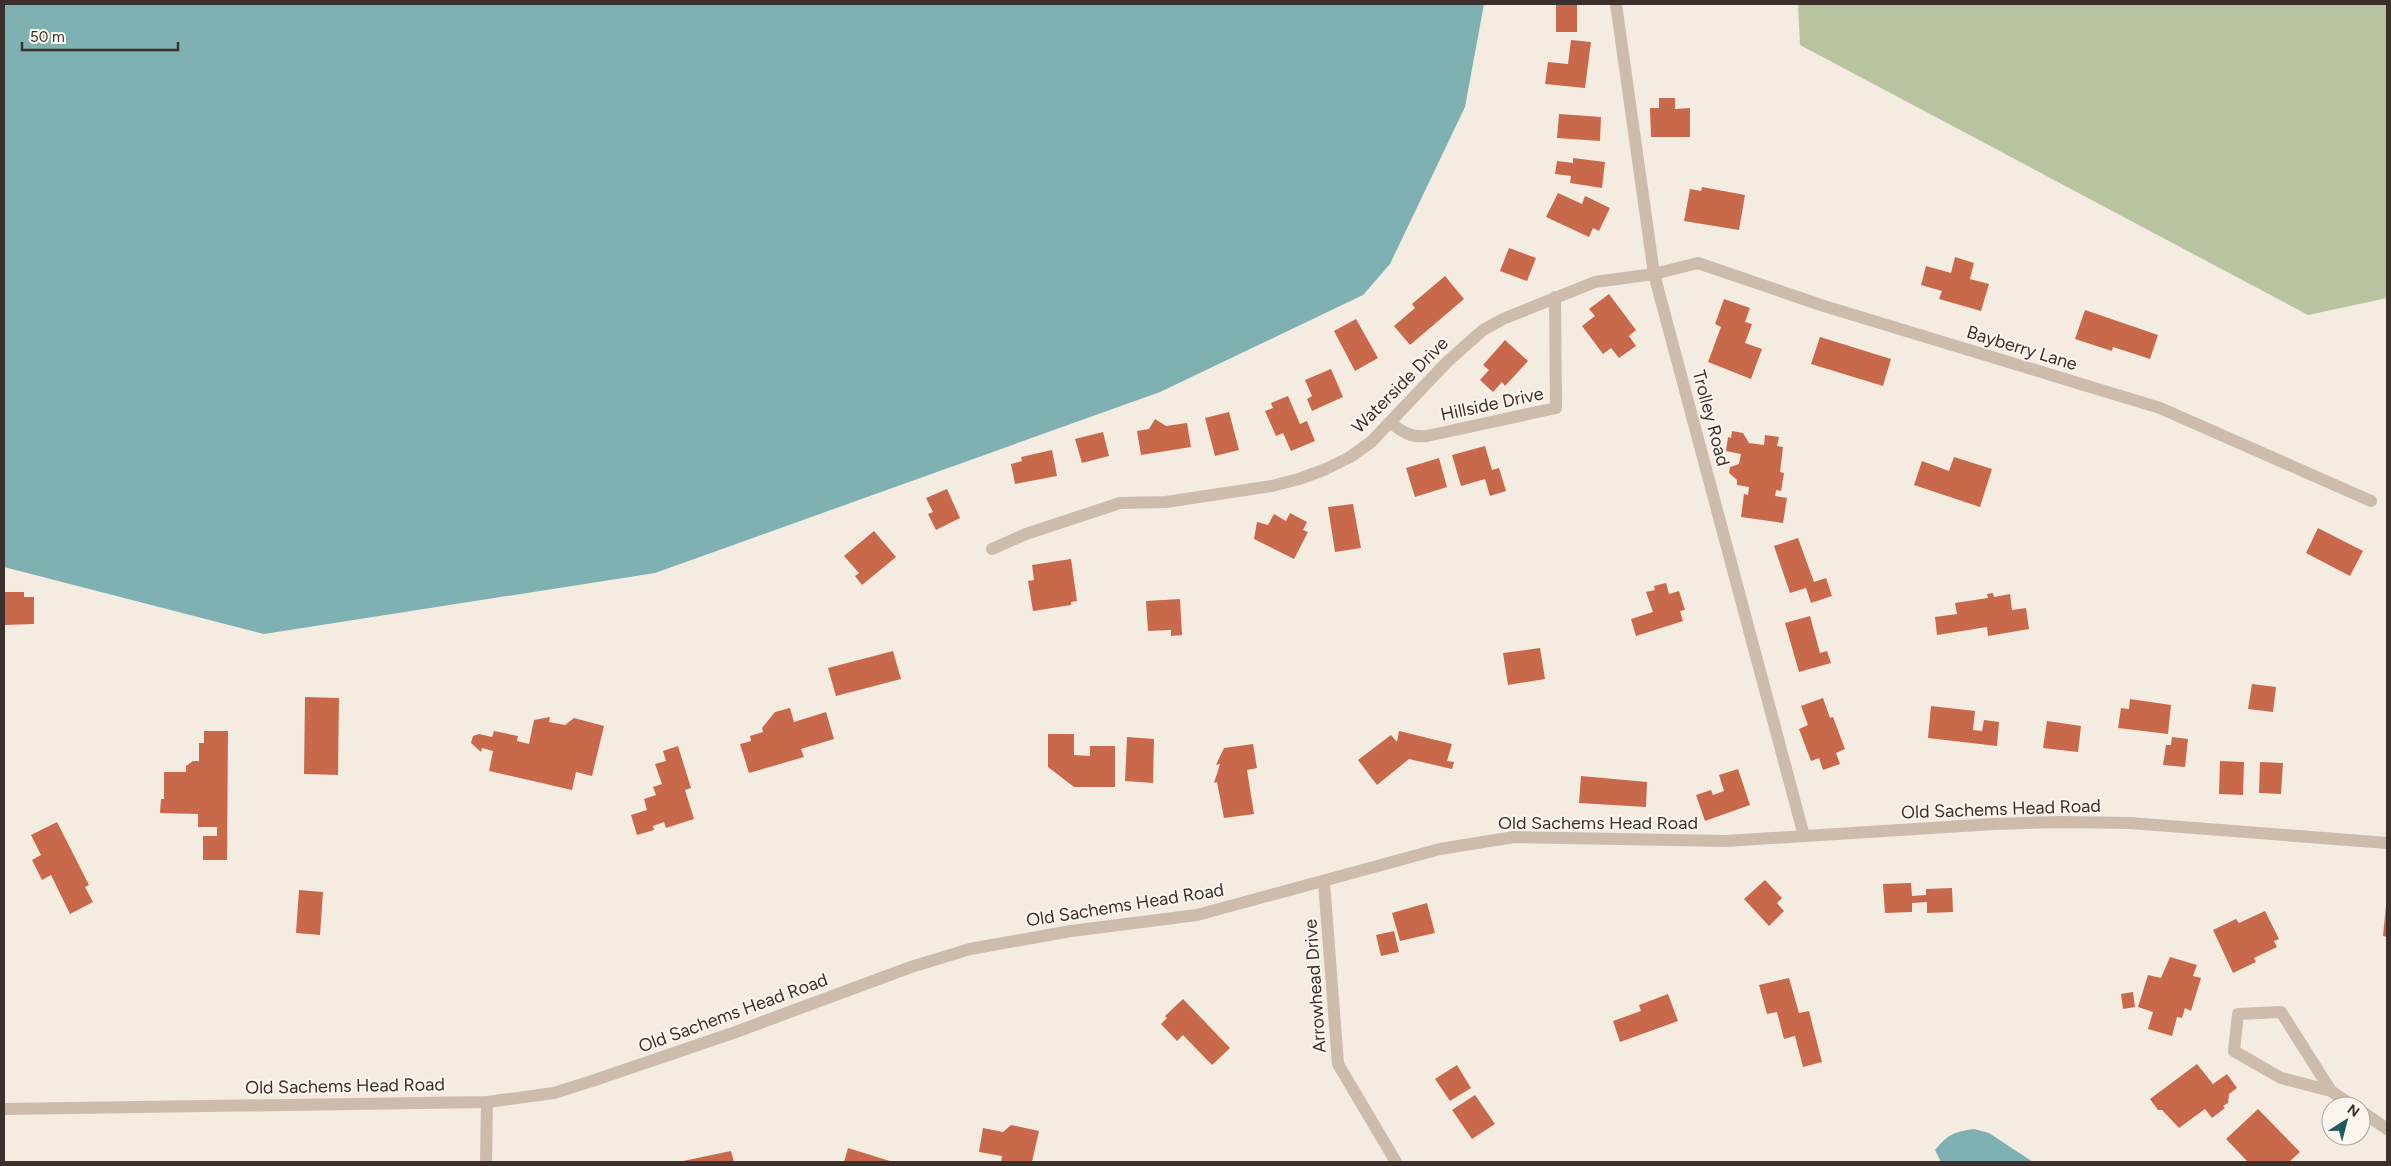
<svg xmlns="http://www.w3.org/2000/svg" width="2391" height="1166" font-family="Figtree,sans-serif">
	<style>
		.green { fill: #b8c4a0 }
		.water { fill: #7fb0b2 }
		.building { fill: #c8694b }
		.lines { fill: none; stroke-linecap: round; stroke-linejoin: round }
		.minor { stroke: #cdbbac; stroke-width: 12 }
		.labels { text-anchor: middle; dominant-baseline: central; stroke-width: 4; stroke-linejoin: round; paint-order: stroke }
		.street-label { font-size: 18px; fill: #3b302b; stroke: #fbf5ee }
	</style>
	<rect width="100%" height="100%" fill="#f4ebe1"/>
	<!-- green -->
	<path class="green" d="M1798,4H2387V298L2308,315L1800,45Z"/>
	<!-- water -->
	<g class="water">
		<path d="M4,4H1484L1465,107L1390,264L1363,295L1160,392L655,573L264,634L4,567Z"/>
		<path d="M1974,1129L1989,1133L2033,1162H1941L1935,1150C1948,1134 1954,1132 1974,1129Z"/>
	</g>
	<!-- building -->
	<g class="building">
		<rect x="1556" y="4" width="21" height="28"/>
		<path d="M1571,40L1591,42L1585,88L1545,84L1548,62L1568,64Z"/>
		<path d="M1659,98H1675V109L1690,108V137H1651L1650,108H1659Z"/>
		<path d="M1559,114L1601,117L1600,141L1557,138Z"/>
		<path d="M1573,158L1605,162L1602,188L1570,183L1571,176L1555,174L1557,161L1573,163Z"/>
		<path d="M1702,187L1745,195L1739,230L1684,221L1690,189L1701,191Z"/>
		<path d="M1558,193L1582,204L1585,196L1610,208L1599,231L1593,228L1589,237L1546,217Z"/>
		<path d="M1509,248L1536,258L1527,281L1500,271Z"/>
		<path d="M1955,257L1974,263L1970,279L1989,284L1981,311L1939,299L1942,291L1921,285L1926,266L1951,273Z"/>
		<path d="M1445,276L1464,299L1410,345L1394,326L1415,308L1412,304Z"/>
		<path d="M1609,294L1636,330L1629,336L1636,346L1619,358L1611,348L1603,354L1582,326L1595,316L1589,309Z"/>
		<path d="M1724,299L1750,308L1745,322L1752,324L1745,343L1762,349L1751,379L1708,362L1721,327L1715,324Z"/>
		<path d="M2085,310L2158,335L2150,359L2113,347L2112,351L2075,339Z"/>
		<path d="M1356,319L1378,358L1355,371L1334,331Z"/>
		<path d="M1820,337L1891,359L1883,386L1811,364Z"/>
		<path d="M1505,340L1528,361L1505,386L1502,382L1493,392L1480,380L1489,370L1483,365Z"/>
		<path d="M1331,369L1343,397L1312,411L1307,399L1312,396L1305,380Z"/>
		<path d="M1288,396L1300,424L1307,421L1315,441L1291,451L1283,433L1276,436L1265,411L1273,408L1271,403Z"/>
		<path d="M1229,412L1239,450L1215,456L1205,418Z"/>
		<path d="M1155,419L1166,426L1187,423L1191,447L1141,455L1137,431L1149,429Z"/>
		<path d="M1732,431L1743,433L1749,443L1764,445L1765,435L1779,437L1777,446L1783,447L1780,472L1784,473L1781,491L1776,490L1775,496L1787,498L1783,523L1741,517L1744,494L1748,495L1749,487L1737,485V480L1729,473L1730,467L1739,464L1741,454L1726,451L1728,437L1731,438Z"/>
		<path d="M1103,432L1109,456L1082,463L1075,439Z"/>
		<path d="M1485,446L1492,470L1499,468L1506,491L1490,496L1485,479L1461,486L1452,455Z"/>
		<path d="M1052,450L1057,476L1015,484L1011,464L1022,461L1021,457Z"/>
		<path d="M1954,457L1992,469L1980,507L1914,485L1922,461L1949,471Z"/>
		<path d="M1439,458L1447,487L1415,497L1406,468Z"/>
		<path d="M947,489L960,518L936,530L928,514L933,512L926,498Z"/>
		<path d="M1353,504L1361,548L1335,552L1328,507Z"/>
		<path d="M1290,513L1307,522L1303,530L1308,532L1294,559L1254,539L1257,522L1268,525L1274,514L1286,521Z"/>
		<path d="M2318,528L2363,551L2350,576L2306,553Z"/>
		<path d="M874,531L896,557L862,585L855,576L859,573L844,556Z"/>
		<path d="M1798,538L1814,582L1826,578L1832,596L1811,603L1806,588L1790,593L1774,546Z"/>
		<path d="M1071,559L1077,601L1071,602V605L1033,611L1028,581L1034,580L1032,565Z"/>
		<path d="M1666,583L1669,594L1679,591L1685,610L1680,611L1683,621L1636,636L1631,619L1653,612L1646,592L1655,590L1654,586Z"/>
		<path d="M4,592H24V597H34V624L4,625Z"/>
		<path d="M1993,593L1994,597L2010,594L2012,610L2026,608L2029,629L1988,636L1987,627L1937,635L1935,617L1957,614L1955,603L1988,598L1987,594Z"/>
		<path d="M1180,599L1182,635L1171,636V630L1148,631L1146,601Z"/>
		<path d="M1810,616L1820,653L1827,651L1831,663L1799,672L1785,623Z"/>
		<path d="M1540,648L1545,679L1508,685L1503,653Z"/>
		<path d="M893,651L901,679L836,696L828,668Z"/>
		<path d="M2252,684L2276,687L2273,712L2248,709Z"/>
		<path d="M305,697L339,698L338,775L304,774Z"/>
		<path d="M1823,698L1830,718L1833,717L1845,749L1836,753L1840,764L1823,770L1819,758L1811,761L1799,729L1808,725L1801,706Z"/>
		<path d="M2130,699L2171,705L2168,734L2118,728L2121,708L2129,709Z"/>
		<path d="M1931,706L1975,711L1973,730L1982,731L1984,720L1999,722L1997,746L1928,738Z"/>
		<path d="M790,708L794,722L826,712L834,739L801,749L804,757L749,773L740,744L751,741L750,736L763,732L762,728L775,712Z"/>
		<path d="M550,717L549,722L565,725L574,718L604,726L592,776L576,772L572,790L489,771L493,751L482,748L481,752L471,743L473,736L479,734L492,737L494,731L518,736L517,741L529,744L534,720Z"/>
		<path d="M2047,721L2081,726L2078,752L2043,748Z"/>
		<path d="M204,731H228L227,860H203V836H217V827H198V814L160,813L161,799H164V772H186V766L193,761H199V743H204Z"/>
		<path d="M1399,731L1452,744L1447,761L1454,762L1452,769L1409,759L1377,785L1358,760L1391,735L1397,742Z"/>
		<path d="M1048,734H1074V755L1090,756V746H1115V787H1074L1048,767Z"/>
		<path d="M1127,737L1154,739L1153,783L1125,781Z"/>
		<path d="M2172,737L2188,739L2185,767L2163,765L2166,745H2171Z"/>
		<path d="M1253,744L1257,768L1247,770L1254,814L1224,818L1217,782L1214,783L1220,764L1216,765L1224,748Z"/>
		<path d="M678,746L691,788L685,790L694,819L666,828L664,822L653,826L654,830L637,835L631,815L647,810L644,799L656,795L653,787L662,784L655,764L666,761L663,751Z"/>
		<path d="M2220,761L2244,762L2243,795L2219,794Z"/>
		<path d="M2260,762L2283,763L2281,794L2259,793Z"/>
		<path d="M1738,769L1750,805L1705,821L1696,795L1711,790L1713,795L1724,791L1719,775Z"/>
		<path d="M1581,776L1647,782L1646,807L1579,803Z"/>
		<path d="M57,822L89,885L85,887L93,902L70,914L51,875L42,880L32,860L41,855L31,835Z"/>
		<path d="M1765,880L1782,898L1777,903L1784,911L1769,926L1744,899Z"/>
		<path d="M1911,883L1912,896L1926,895V889L1952,888L1953,912L1927,913V902L1912,903V912L1885,913L1883,884Z"/>
		<path d="M299,890L323,892L320,935L296,933Z"/>
		<path d="M1427,903L1435,933L1400,941L1392,913Z"/>
		<path d="M2386,906H2387V937L2383,936Z"/>
		<path d="M2265,911L2279,939L2274,941L2277,947L2254,958L2256,962L2233,973L2213,930L2236,919L2239,923Z"/>
		<path d="M1394,931L1399,952L1381,956L1376,935Z"/>
		<path d="M2170,957L2197,965L2193,976L2201,978L2191,1011L2185,1008L2182,1018L2177,1017L2172,1036L2148,1029L2153,1012L2138,1007L2148,975L2161,978Z"/>
		<path d="M1789,978L1799,1013L1809,1011L1822,1062L1803,1067L1795,1036L1784,1039L1777,1012L1767,1014L1759,985Z"/>
		<path d="M2133,992L2135,1007L2123,1009L2121,994Z"/>
		<path d="M1668,994L1678,1021L1620,1042L1613,1021L1641,1011L1639,1005Z"/>
		<path d="M1183,999L1230,1048L1212,1065L1183,1035L1177,1041L1161,1024L1167,1018L1165,1016Z"/>
		<path d="M2197,1064L2213,1084L2227,1074L2237,1088L2229,1094L2228,1103L2223,1106L2225,1108L2212,1118L2205,1109L2179,1128L2162,1110H2158L2150,1099Z"/>
		<path d="M1457,1065L1471,1088L1450,1101L1435,1079Z"/>
		<path d="M1475,1095L1495,1124L1472,1139L1452,1110Z"/>
		<path d="M2258,1109L2300,1152L2289,1162H2248L2226,1139Z"/>
		<path d="M1011,1125L1039,1131L1032,1162H1001L1002,1156L979,1152L983,1128L1003,1132Z"/>
		<path d="M848,1148L893,1162H844Z"/>
		<path d="M731,1151L734,1162H683V1161Z"/>
	</g>
	<g class="lines">
		<!-- minor -->
		<g class="minor">
			<path d="M1616,4L1654,274L1804,836"/>
			<path d="M1390,422C1402,432 1411,438 1427,436L1556,408L1555,297"/>
			<path d="M992,549L1026,534L1120,503L1166,502L1272,486L1299,479L1326,469L1350,457L1371,442L1447,362L1483,330L1503,319L1595,282L1654,274L1698,263L1824,306L2160,408L2371,501"/>
			<path d="M1324,882L1338,1064L1396,1162"/>
			<path d="M2331,1091L2281,1012L2238,1014L2234,1051L2281,1078L2331,1091L2353,1106"/>
			<path d="M4,1109L487,1102L554,1093L592,1081L733,1033L911,967L970,949L1071,931L1197,915L1440,849L1514,837L1726,841L1994,824L2061,822L2130,823L2387,843"/>
			<path d="M2361,1111L2387,1129"/>
			<path d="M486,1162L487,1102"/>
		</g>
	</g>
	<g class="labels">
		<!-- street labels -->
		<g class="street-label">
			<text transform="translate(2022 348) rotate(17)">Bayberry Lane</text>
			<text transform="translate(1400 385) rotate(-45)">Waterside Drive</text>
			<text transform="translate(1492 404) rotate(-12)">Hillside Drive</text>
			<text transform="translate(1711 418) rotate(75)">Trolley Road</text>
			<text transform="translate(2001 809) rotate(-2)">Old Sachems Head Road</text>
			<text x="1598" y="823">Old Sachems Head Road</text>
			<text transform="translate(1125 905) rotate(-9)">Old Sachems Head Road</text>
			<text transform="translate(1315 986) rotate(-94)">Arrowhead Drive</text>
			<text transform="translate(733 1013) rotate(-20)">Old Sachems Head Road</text>
			<text transform="translate(345 1086) rotate(-1)">Old Sachems Head Road</text>
		</g>
	</g>
	<!-- border -->
	<rect width="2391" height="1166" fill="none" stroke="#3b302b" stroke-width="10"/>
	<!-- north arrow -->
	<g transform="translate(2346 1121) rotate(36)"><circle r="24" fill="#fbf5ee" stroke="#aea6a0"/>
	<path d="M0-4L9 19L0 12L-9 19Z" fill="#1f5a5e"/>
	<text y="-8" font-size="14" font-weight="bold" text-anchor="middle" fill="#3b302b">N</text>
	</g>
	<!-- scale -->
	<path d="M22 42v8h156v-8" fill="none" stroke="#3b302b" stroke-width="2.5"/>
	<text x="30" y="42" font-size="15" fill="#3b302b" stroke="#fbf5ee" stroke-width="4" paint-order="stroke">50 m</text>
</svg>
